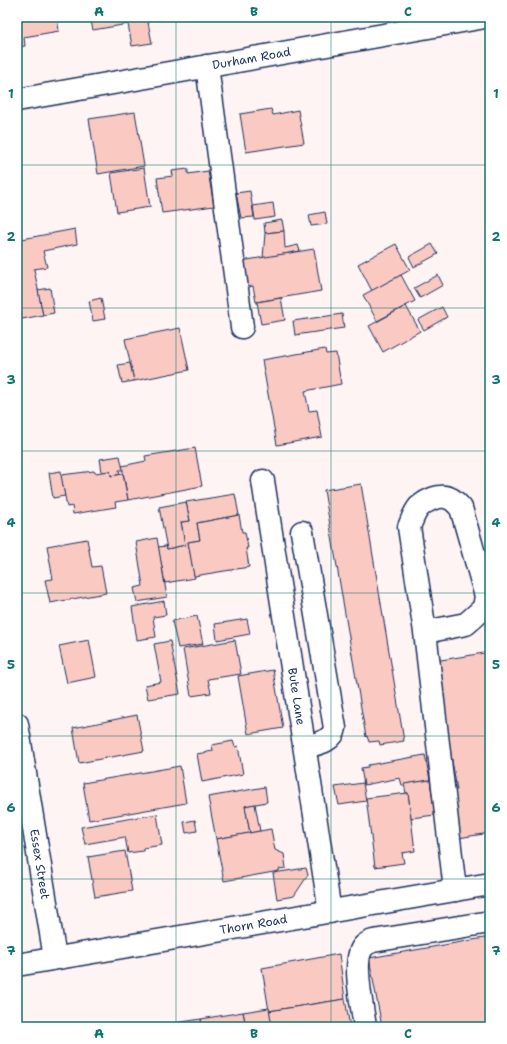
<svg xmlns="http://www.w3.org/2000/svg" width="507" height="1044" font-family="'Shantell Sans',sans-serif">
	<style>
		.building { fill: #facac2; stroke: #1b2f5e }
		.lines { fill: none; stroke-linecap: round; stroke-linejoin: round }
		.minor-casing { stroke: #1b2f5e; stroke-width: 25 }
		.minor { stroke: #fff; stroke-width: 22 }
		.grid { fill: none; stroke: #0f766e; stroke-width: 1; stroke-opacity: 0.55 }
		.labels { text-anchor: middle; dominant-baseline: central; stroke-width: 3; stroke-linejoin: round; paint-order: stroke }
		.street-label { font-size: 12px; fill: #1b2f5e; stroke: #fff }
		.neatline { fill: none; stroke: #0f766e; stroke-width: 1.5 }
		.grid-label { font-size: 13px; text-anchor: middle; font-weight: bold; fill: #0f766e }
	</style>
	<rect width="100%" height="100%" fill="#fef4f3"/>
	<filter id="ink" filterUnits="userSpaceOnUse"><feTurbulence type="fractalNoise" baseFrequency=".025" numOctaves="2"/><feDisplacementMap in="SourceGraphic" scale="8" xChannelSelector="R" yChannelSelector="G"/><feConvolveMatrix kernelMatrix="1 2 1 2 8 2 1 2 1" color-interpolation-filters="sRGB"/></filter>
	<g filter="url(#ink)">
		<!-- building -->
		<g class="building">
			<path d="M17,17H57L59,31L24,37L25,46L17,47Z"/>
			<path d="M90,17H147L152,43L132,46L128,24L93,30Z"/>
			<path d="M271,109L273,115L298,110L304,143L246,152L240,114Z"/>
			<path d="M135,112L144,166L98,174L89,119Z"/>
			<path d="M144,168L150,207L117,212L111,173Z"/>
			<path d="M188,169V174L208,171L214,206L162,213L157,178L173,176L172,171Z"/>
			<path d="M250,191L254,217L241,218L236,193Z"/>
			<path d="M273,203L275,217L255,220L253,206Z"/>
			<path d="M325,212L327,224L311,226L309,215Z"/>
			<path d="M282,220L284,231L265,233L264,223Z"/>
			<path d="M75,229L77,244L43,251L47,267L34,269L43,315L17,320V240Z"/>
			<path d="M284,231L285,248L298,245L300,251L263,258L265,233Z"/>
			<path d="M396,244L410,270L372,291L358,264Z"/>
			<path d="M432,244L438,254L414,267L409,257Z"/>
			<path d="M314,249L321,291L256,302L253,286L245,288L241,261Z"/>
			<path d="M401,275L415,301L377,321L363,295Z"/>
			<path d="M438,275L443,285L420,298L414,288Z"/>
			<path d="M50,288L54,313L43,315L38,290Z"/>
			<path d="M101,298L105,319L93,321L89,301Z"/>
			<path d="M281,298L285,320L261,324L257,302Z"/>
			<path d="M406,306L420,331L383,352L369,326Z"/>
			<path d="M442,307L447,317L424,330L418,320Z"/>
			<path d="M342,314L344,328L295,335L293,321Z"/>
			<path d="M180,328L189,370L134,381L125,339Z"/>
			<path d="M325,349L326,354L336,353L341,384L305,391L309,411L317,410L322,437L277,445L262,360Z"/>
			<path d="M130,363L134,381L122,383L118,365Z"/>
			<path d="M195,448L202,486L128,500L122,466L146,461L145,456Z"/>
			<path d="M120,456L123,470H119L120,474L111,476L110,471L102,472L100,459Z"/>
			<path d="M61,471L65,496L53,498L49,473Z"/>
			<path d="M94,471L95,473L110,471L111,476L123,474L128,500L115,502L116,507L73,514L72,506L67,507L61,475Z"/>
			<path d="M361,484L404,741L380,745L379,741L369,742L367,736L366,737L324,490Z"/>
			<path d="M235,494L239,515L197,523L200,540L188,542L195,578L165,583L158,547L166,546L167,549L185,545L181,522L190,521L186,502Z"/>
			<path d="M186,502L190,521L181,522L185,545L167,549L159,507Z"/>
			<path d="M239,515L242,532H245L248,548H246L249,567L194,576L188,542L200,540L197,523Z"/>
			<path d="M157,538L167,597L137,602L134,588L143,586L136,542Z"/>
			<path d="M87,539L92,567L101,566L106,593L50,603L45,580L53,579L47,546Z"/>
			<path d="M164,601L166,615L153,617L156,637L137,640L132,607Z"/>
			<path d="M197,616L203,644L178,648L172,621Z"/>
			<path d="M247,619L250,634L217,640L215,624Z"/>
			<path d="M89,640L96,677L67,683L59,646Z"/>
			<path d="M235,640L241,674L208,679L211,693L191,696L183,649Z"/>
			<path d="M170,641L180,694L148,699L145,685L161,682L154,644Z"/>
			<path d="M490,652V833L458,838L450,791L457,790L435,661Z"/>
			<path d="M273,670L283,728L248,734L238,676Z"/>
			<path d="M137,715L144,751L79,763L73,728Z"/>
			<path d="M233,741L235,747L238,746L243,774L202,782L197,754L213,751L212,745Z"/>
			<path d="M425,755L430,780L402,785L400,778L364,785L361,768L368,767V765Z"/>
			<path d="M180,766L186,803L89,820L83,783Z"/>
			<path d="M430,780L435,815L411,818L408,793H406L404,784Z"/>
			<path d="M363,783L366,801L339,805L335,787Z"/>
			<path d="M265,787L267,802L245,806L250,833L216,839L208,797Z"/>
			<path d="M408,793L415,851L402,853L404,863L375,867L366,798Z"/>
			<path d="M255,804L260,831L250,833L245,806Z"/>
			<path d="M157,814L162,845L143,848V851L128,853L125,837L85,844L81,827Z"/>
			<path d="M195,820L197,831L186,833L184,822Z"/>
			<path d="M271,829L275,850L284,854L286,868L279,869V871L224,881L216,839Z"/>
			<path d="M125,851L132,891L95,897L88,857Z"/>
			<path d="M306,868L308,875L294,896L277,899L273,873Z"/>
			<path d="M490,937V1027H382L369,958Z"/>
			<path d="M339,954L345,999L269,1011L262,968Z"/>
			<path d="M345,999L350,1027H272L269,1011Z"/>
			<path d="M269,1008L272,1027H246L243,1012Z"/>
			<path d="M243,1012L246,1027H202L201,1019Z"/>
			<path d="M201,1019L202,1027H149Z"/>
		</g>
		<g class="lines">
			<defs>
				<g id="minor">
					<path d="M207,66L242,327"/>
					<path id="s1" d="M17,100L485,17"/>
					<path id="s2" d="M263,481L330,912"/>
					<path d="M302,532L335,728C333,742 316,744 305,747"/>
					<path d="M425,632L466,624L484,608L486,596L461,508C458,505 455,501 451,499C441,493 427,500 419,507C414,513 412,520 409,527L425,632L455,890"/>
					<path id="s3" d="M17,724L55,958"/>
					<path id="s4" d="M17,965L490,884"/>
					<path d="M365,1027C363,1010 351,958 364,946C366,944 370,942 373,941L490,922"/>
				</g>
			</defs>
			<!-- minor casing -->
			<use href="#minor" class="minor-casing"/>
			<!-- minor -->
			<use href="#minor" class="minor"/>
		</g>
	</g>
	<!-- grid -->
	<path class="grid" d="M176,17V1027M331,17V1027M17,165H490M17,308H490M17,451H490M17,593H490M17,736H490M17,879H490"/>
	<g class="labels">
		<!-- street labels -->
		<g class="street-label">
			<text stroke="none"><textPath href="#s1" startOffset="238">Durham Road</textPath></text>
			<text stroke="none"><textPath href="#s2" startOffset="218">Bute Lane</textPath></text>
			<text stroke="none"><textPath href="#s3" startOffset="142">Essex Street</textPath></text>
			<text stroke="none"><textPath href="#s4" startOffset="240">Thorn Road</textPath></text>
		</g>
	</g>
	<!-- margin -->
	<rect width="507" height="1044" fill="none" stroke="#fff" stroke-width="44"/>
	<rect x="22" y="22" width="463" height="1000" class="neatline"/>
	<g class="grid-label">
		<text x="99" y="16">A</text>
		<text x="254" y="16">B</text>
		<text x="408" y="16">C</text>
		<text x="11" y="98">1</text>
		<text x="496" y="98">1</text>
		<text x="11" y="241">2</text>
		<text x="496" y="241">2</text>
		<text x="11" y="384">3</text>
		<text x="496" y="384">3</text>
		<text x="11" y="527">4</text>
		<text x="496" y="527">4</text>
		<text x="11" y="669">5</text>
		<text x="496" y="669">5</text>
		<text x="11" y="812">6</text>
		<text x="496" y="812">6</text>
		<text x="11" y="955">7</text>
		<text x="496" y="955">7</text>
		<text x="99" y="1038">A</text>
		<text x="254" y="1038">B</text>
		<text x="408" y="1038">C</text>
	</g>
</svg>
